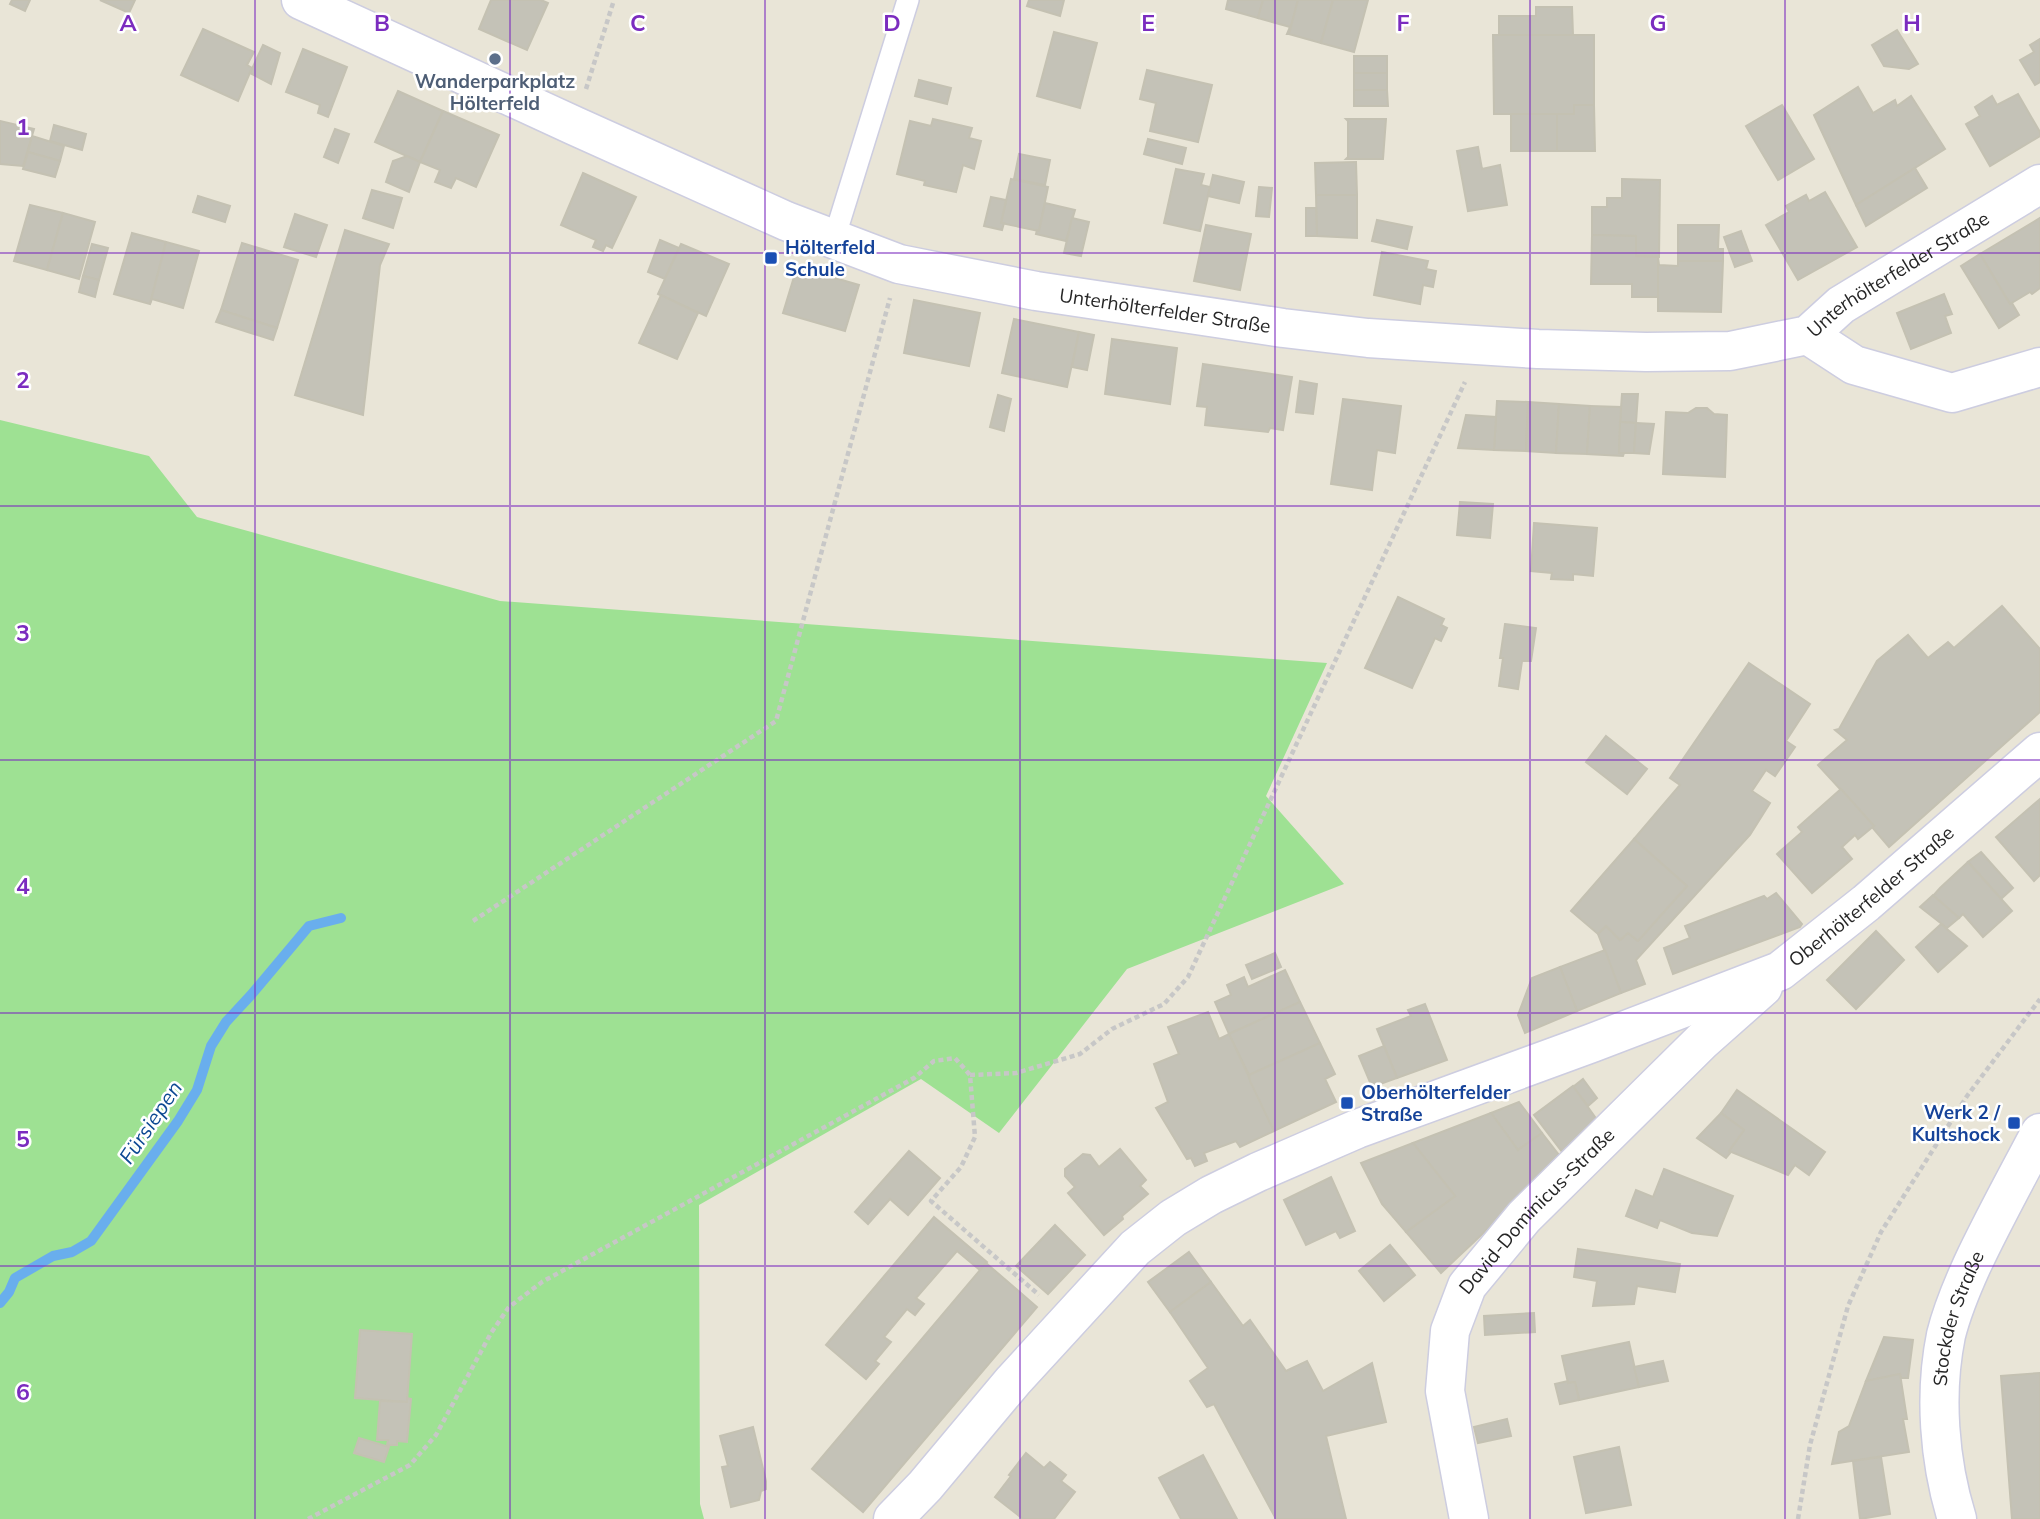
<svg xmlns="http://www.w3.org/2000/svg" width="2040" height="1519" font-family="Mulish,sans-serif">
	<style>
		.green { fill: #9ee193 }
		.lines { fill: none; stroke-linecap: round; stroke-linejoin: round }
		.stream { stroke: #69aeed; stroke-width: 10 }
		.building { fill: #c4c2b7; stroke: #c4c1b2; stroke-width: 2 }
		.lane-casing { stroke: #cdcde0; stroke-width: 24 }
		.street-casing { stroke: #cdcde0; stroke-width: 41 }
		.path { stroke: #c7c7c7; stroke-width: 4.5; stroke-dasharray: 5 3.5; stroke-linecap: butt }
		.lane { stroke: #fff; stroke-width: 21 }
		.street { stroke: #fff; stroke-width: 38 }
		.grid { fill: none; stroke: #7b2cbf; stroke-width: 2; stroke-opacity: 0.55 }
		.service-dot { fill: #5c6f8a; stroke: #fff; stroke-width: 2.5 }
		.transit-dot { fill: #1a4fb4; stroke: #fff; stroke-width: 2.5 }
		.labels { text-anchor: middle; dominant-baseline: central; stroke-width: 5; stroke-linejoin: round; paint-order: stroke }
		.service-label { font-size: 19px; font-weight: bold; fill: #4e5e75; stroke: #fff }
		.transit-label { font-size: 19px; font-weight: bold; fill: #164399; stroke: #fff; text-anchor: start }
		.street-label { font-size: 19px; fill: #262626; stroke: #fff }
		.water-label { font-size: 21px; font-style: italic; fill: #0e4a93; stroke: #fff }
		.grid-label { font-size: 23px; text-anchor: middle; font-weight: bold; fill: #7b2cbf; stroke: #fff; stroke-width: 5; stroke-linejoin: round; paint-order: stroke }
	</style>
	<rect width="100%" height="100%" fill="#e9e5d7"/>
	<!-- green -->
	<path class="green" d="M0,420L149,456L197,517L500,601L1327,663L1266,796L1344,884L1127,969L999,1133L921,1079L699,1205L700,1504L704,1519H0Z"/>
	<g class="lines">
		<!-- stream -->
		<path class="stream" d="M0,1303L9,1292L15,1278L53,1256L72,1252L91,1241L178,1121L197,1090L211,1046L226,1022L251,995L309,926L341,918"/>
	</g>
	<!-- building -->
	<g class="building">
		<path d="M12,0H30L25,11L10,4Z"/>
		<path d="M100,0H135L129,13Z"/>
		<path d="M491,0H541L548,3L527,50L479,29Z"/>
		<path d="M1029,0H1064L1060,16L1027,6Z"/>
		<path d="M1228,0H1263L1258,18L1226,9Z"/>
		<path d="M1263,0H1298L1289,34H1287L1290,27L1258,18Z"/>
		<path d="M1298,0H1333L1321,43L1289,34Z"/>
		<path d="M1333,0H1368L1354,52L1321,43Z"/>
		<path d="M1536,7H1572L1573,35H1499V16H1536Z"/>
		<path d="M203,29L254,52L247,65L252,68L238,101L181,75Z"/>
		<path d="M1897,30L1918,64L1909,69L1884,66L1872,45Z"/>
		<path d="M1054,32L1097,43L1080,108L1037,96Z"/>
		<path d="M1493,35H1594V105H1574V114H1494Z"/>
		<path d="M2040,39V82L2035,85L2020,60L2034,52L2030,45Z"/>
		<path d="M263,45L280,53L271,84L250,73Z"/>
		<path d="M303,49L347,67L328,117L318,113L320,105L286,92Z"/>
		<rect x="1354" y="56" width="33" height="17"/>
		<path d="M1147,70L1212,85L1198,142L1150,131L1156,103L1140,99Z"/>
		<rect x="1354" y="73" width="33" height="17"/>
		<path d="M919,80L951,88L947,104L915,96Z"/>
		<path d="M1858,87L1873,113L1895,100L1897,106L1911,96L1945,149L1856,205L1814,115Z"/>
		<path d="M1354,90H1387L1388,106H1354Z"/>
		<path d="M398,91L443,111L420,162L375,142Z"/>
		<path d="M2018,94L2040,132V136L1990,166L1966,124L1980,116L1975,107L1992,96L1997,105Z"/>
		<path d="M1574,105H1594L1595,151H1557V114H1574Z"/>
		<path d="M1782,105L1814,159L1778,180L1746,126Z"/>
		<path d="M443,111L499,135L476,187L456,178L451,188L435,182L440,170L420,162Z"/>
		<rect x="1511" y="114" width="46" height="37"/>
		<path d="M933,119L972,128L969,138L981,141L974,169L963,165L956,192L924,185L925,181L897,174L910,121L931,126Z"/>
		<path d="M1346,119H1386L1383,159H1346L1348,157V121Z"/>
		<path d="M0,121L34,129L23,166L0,164Z"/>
		<path d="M54,125L86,134L82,150L50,141Z"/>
		<path d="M335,129L349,134L338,163L324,157Z"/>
		<path d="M32,136L64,146L60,161L28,152Z"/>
		<path d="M1148,139L1186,148L1182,164L1144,154Z"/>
		<path d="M1478,147L1482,169L1500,165L1507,205L1468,211L1457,151Z"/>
		<path d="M28,152L60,161L55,177L23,169Z"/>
		<path d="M1019,154L1050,160L1045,185L1014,179Z"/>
		<path d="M407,156L420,162L409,192L386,182L393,161Z"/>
		<path d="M1356,162L1357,195H1316L1315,163Z"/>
		<path d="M1915,168L1927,188L1866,226L1856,205Z"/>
		<path d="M1176,169L1204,174L1201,185L1210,187L1200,231L1164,223Z"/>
		<path d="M583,173L636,197L612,248L606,245L603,251L593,247L596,240L561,225Z"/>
		<path d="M1213,175L1244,182L1239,203L1208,196Z"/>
		<path d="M1011,179L1048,187L1039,231L1001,223Z"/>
		<path d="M1622,179L1660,180L1659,257L1636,256V236L1592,235V207H1607V198H1622Z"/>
		<path d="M1259,187L1272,188L1269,217L1256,216Z"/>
		<path d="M372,190L402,198L393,228L363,218Z"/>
		<path d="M1825,192L1857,247L1798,280L1766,225L1789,212L1786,206L1806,195L1809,201Z"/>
		<path d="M1316,195H1357V238L1317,236Z"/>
		<path d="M198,196L230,206L225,222L193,212Z"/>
		<path d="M991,197L1006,200L1001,223H1004L1002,230L984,226Z"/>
		<path d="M1045,203L1075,210L1066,241L1036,234L1037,230L1039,231Z"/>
		<path d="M30,205L63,213L47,270L14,261Z"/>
		<path d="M1306,208H1316L1317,236H1306Z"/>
		<path d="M63,213L95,222L79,279L47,270Z"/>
		<path d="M295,214L327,225L316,257L284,247Z"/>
		<path d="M1072,218L1089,222L1081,256L1064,253Z"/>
		<path d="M2040,218V288L2032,294L2030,292L2010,304L1980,254Z"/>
		<path d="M1377,220L1412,227L1407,249L1372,241Z"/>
		<path d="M1206,225L1251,234L1240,290L1194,281Z"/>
		<path d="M1678,225H1719L1718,249H1723V261H1678Z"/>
		<path d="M345,230L389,244L380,265L363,415L295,395Z"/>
		<path d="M1741,231L1752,261L1735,267L1724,237Z"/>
		<path d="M132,233L166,242L150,304L114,294Z"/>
		<path d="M1592,235L1636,236V256L1658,257V297H1632V284H1591Z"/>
		<path d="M660,240L679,248L665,279L648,272Z"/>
		<path d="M166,242L199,251L183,308L152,299L150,304Z"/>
		<path d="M242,243L298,260L277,328L221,310Z"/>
		<path d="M92,244L108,248L99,280L83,276Z"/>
		<path d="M681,244L729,264L706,316L658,294Z"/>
		<path d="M1382,252L1428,261L1426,269L1436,271L1433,287L1423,285L1420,304L1374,295Z"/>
		<path d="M1980,254L2010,304L2012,303L2019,315L1999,328L1961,266Z"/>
		<path d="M1658,257L1659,265L1678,266V261H1723L1721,312L1658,311Z"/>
		<path d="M797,267L859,285L845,331L783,313Z"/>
		<path d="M83,276L99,280L95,297L79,292Z"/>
		<path d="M1944,294L1952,314L1945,316L1951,333L1911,349L1897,313Z"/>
		<path d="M661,295L698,313L677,359L639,343Z"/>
		<path d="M914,300L980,313L969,366L904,353Z"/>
		<path d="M221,310L277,328L273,340L216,322Z"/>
		<path d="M1014,319L1079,332L1067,387L1002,373Z"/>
		<path d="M1079,332L1094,335L1087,370L1072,367Z"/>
		<path d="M1112,339L1177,348L1170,404L1105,394Z"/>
		<path d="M1203,364L1292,377L1283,430L1270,428L1268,432L1205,425L1207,407L1197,406Z"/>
		<path d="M1300,381L1317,384L1313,414L1296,412Z"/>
		<path d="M1622,394H1638L1636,423L1620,422Z"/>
		<path d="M998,395L1011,399L1004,431L990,427Z"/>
		<path d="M1343,399L1401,406L1395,453L1377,450L1372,490L1331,484Z"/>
		<path d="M1497,401L1528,402L1526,451L1494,450Z"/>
		<path d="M1528,402L1559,404L1556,453L1526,451Z"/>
		<path d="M1559,404L1590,406L1587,454L1556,453Z"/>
		<path d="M1590,406L1621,407L1619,453H1624L1623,456L1587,454Z"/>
		<path d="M1696,408H1707L1714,414L1727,415L1725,477L1663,474L1666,412L1688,413Z"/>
		<path d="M1466,415L1496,417L1494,450L1458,448Z"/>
		<path d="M1620,422L1636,423L1634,453H1619Z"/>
		<path d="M1636,423L1654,424L1649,454L1634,453Z"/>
		<path d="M1460,502L1493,504L1490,538L1457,535Z"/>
		<path d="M1534,523L1597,528L1593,576L1573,574V580L1551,579L1552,573L1531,571Z"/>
		<path d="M1398,597L1444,619L1441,625L1447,628L1441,641L1435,638L1412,688L1365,668Z"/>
		<path d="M2002,606L2040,649V712L1889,847L1872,827L1874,826L1818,765L1847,740L1835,730L1839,729L1877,661L1908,635L1928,658L1948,642L1954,648Z"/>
		<path d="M1505,624L1536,628L1531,661H1522L1518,689L1499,686L1503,658H1500Z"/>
		<path d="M1749,663L1810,704L1786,741L1795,747L1775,776L1766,770L1752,791L1770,803L1750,835L1636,960L1645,984L1621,993L1598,934L1606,926L1620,940L1628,933L1638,941L1687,886L1634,839L1680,785L1670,778Z"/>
		<path d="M1606,736L1647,769L1627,794L1586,762Z"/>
		<path d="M1841,789L1874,826L1858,839L1855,835L1842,847L1852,859L1812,893L1777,854L1802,832L1798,827Z"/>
		<path d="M2040,799V875L2034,881L1996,837Z"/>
		<path d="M1634,839L1687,886L1638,941L1628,933L1620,940L1606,926L1598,934L1571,911Z"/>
		<path d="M1981,852L2013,888L2001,899L1968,862Z"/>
		<path d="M1968,862L2012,911L1983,937L1963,914L1959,918L1933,896L1940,888Z"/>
		<path d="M1776,893L1802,924L1800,927L1673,974L1664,948L1690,938L1685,926L1764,896L1767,899Z"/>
		<path d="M1933,895L1959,918L1947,928L1920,907Z"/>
		<path d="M1941,924L1967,946L1938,972L1916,947Z"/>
		<path d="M1876,931L1904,960L1856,1009L1827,980Z"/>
		<path d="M1605,950L1621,993L1577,1011L1560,967Z"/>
		<path d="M1275,953L1281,967L1252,979L1246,965Z"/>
		<path d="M1560,967L1577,1011L1525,1033L1518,1015L1532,978Z"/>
		<path d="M1285,970L1300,1002L1229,1034L1215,1002L1231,995L1227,985L1244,977L1248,987Z"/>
		<path d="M1300,1002L1320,1043L1249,1075L1229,1034Z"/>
		<path d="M1425,1004L1447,1060L1397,1078L1377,1029L1411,1016L1408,1010Z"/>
		<path d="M1208,1012L1219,1039L1229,1034L1274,1131L1240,1147L1236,1141L1204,1153L1207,1161L1195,1166L1191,1158L1187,1159L1156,1108L1168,1102L1154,1064L1179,1054L1168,1027Z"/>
		<path d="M1320,1043L1335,1074L1325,1079L1336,1102L1274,1131L1250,1081L1249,1075Z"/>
		<path d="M1384,1046L1397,1078L1372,1087L1359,1056Z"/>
		<path d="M1583,1079L1597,1098L1588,1106L1573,1087Z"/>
		<path d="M1573,1086L1600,1124L1563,1153L1534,1115Z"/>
		<path d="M1737,1090L1825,1152L1809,1175L1795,1165L1788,1175L1729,1151L1744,1130L1721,1113Z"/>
		<path d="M1519,1102L1542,1133L1518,1150L1491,1113Z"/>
		<path d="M1491,1113L1518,1150L1542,1133L1562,1159L1441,1273L1406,1232L1455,1196L1413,1143Z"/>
		<path d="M1721,1113L1744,1130L1729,1151L1730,1153L1726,1158L1697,1138Z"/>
		<path d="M1413,1143L1455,1196L1406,1232L1382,1204L1361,1163Z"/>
		<path d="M1120,1149L1146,1180L1140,1186L1148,1194L1122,1216L1123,1219L1104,1235L1068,1193L1075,1187L1065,1176V1169L1083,1154L1090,1155L1099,1167Z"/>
		<path d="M909,1151L940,1178L908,1215L890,1199L868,1224L855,1212Z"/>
		<path d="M1664,1169L1733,1196L1717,1236L1692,1233L1660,1220L1657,1228L1626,1216L1636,1190L1653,1197Z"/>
		<path d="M1331,1177L1355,1231L1340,1238L1336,1231L1306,1245L1284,1200Z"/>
		<path d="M934,1217L987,1262L980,1270L957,1251L916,1298L924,1304L915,1315L907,1309L884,1337L891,1342L875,1361L879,1364L866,1379L826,1345Z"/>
		<path d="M1055,1225L1085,1255L1048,1294L1016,1266Z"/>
		<path d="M1390,1245L1415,1275L1384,1301L1359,1271Z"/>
		<path d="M1578,1249L1680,1264L1675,1292L1637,1286L1634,1304L1593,1306L1597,1281L1574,1277Z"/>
		<path d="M1189,1252L1211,1282L1170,1312L1148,1282Z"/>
		<path d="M986,1263L1037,1307L863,1512L812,1469Z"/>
		<path d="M1211,1282L1243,1326L1250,1320L1286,1371L1307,1361L1323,1391L1372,1363L1386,1422L1326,1436L1346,1519H1276L1214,1404L1207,1407L1190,1381L1208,1368L1170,1312Z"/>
		<path d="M1534,1313L1535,1332L1485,1335L1484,1316Z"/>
		<path d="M360,1330L412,1334L407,1402L355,1398Z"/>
		<path d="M1884,1337L1913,1340L1908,1378H1901L1900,1374L1866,1381Z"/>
		<path d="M1629,1342L1639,1387L1579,1400L1575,1382L1568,1383L1562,1356Z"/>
		<path d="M1663,1361L1668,1381L1639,1387L1634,1367Z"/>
		<path d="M2040,1373V1519H2012L2001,1376Z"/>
		<path d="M1900,1374L1907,1419H1903L1909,1452L1832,1464L1839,1432L1849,1426L1866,1381Z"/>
		<path d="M1568,1381V1383L1575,1382L1579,1400L1560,1404L1555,1384Z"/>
		<path d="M407,1398L411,1399L407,1442L397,1441V1445H387L388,1440H377L380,1401L407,1402Z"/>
		<path d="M1507,1419L1511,1436L1478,1443L1474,1427Z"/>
		<path d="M753,1427L766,1481V1489L761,1491L759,1500L731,1507L722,1467L728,1466L720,1436Z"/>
		<path d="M359,1438L389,1447L384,1462L354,1453Z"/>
		<path d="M1619,1447L1631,1505L1586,1513L1574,1457Z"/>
		<path d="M1026,1453L1044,1468L1050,1462L1066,1475L1061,1481L1075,1492L1054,1519H1023L995,1497L1011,1476L1009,1475Z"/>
		<path d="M1203,1455L1237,1519H1181L1159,1478Z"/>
		<path d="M1881,1457L1890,1514L1860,1519L1853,1461Z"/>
	</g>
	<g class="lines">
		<defs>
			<path id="lane" d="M834,239L908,0"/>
			<g id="street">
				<path id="s1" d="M301,0L575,126L786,221L899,264L1036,291L1283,328L1368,338L1538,349L1646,352L1730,351L1808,335L1841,305L2040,184"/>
				<path d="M1808,335L1854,365L1952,393L2040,367"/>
				<path id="s2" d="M893,1519L925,1486L1013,1381L1135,1248L1173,1218L1211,1195L1258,1172L1357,1129L1592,1043L1780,971L1866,903L2040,752"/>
				<path id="s3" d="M1469,1519L1445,1391L1450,1331L1467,1286L1524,1217L1702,1041L1763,987"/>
				<path id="s4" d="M1957,1519C1939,1461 1934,1394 1946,1335C1952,1311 1962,1287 1972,1265C1993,1220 2017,1177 2040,1133"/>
			</g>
		</defs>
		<!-- lane casing -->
		<use href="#lane" class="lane-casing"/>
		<!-- street casing -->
		<use href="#street" class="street-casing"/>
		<!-- path -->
		<g class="path">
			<path d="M586,89L614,0"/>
			<path d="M473,921L776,721L890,298"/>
			<path d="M970,1075L1016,1073L1080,1054L1112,1029L1164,1004L1188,977L1465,382"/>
			<path d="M308,1519L410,1465L436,1435L491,1333L509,1307L542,1282L914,1078L934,1061L955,1058L970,1075L975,1137L961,1167L931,1201L1039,1295"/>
			<path d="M1798,1519L1810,1445L1848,1306L1881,1232L1967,1096L2040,999"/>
		</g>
		<!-- lane -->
		<use href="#lane" class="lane"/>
		<!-- street -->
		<use href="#street" class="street"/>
	</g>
	<!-- grid -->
	<path class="grid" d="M255,0V1519M510,0V1519M765,0V1519M1020,0V1519M1275,0V1519M1530,0V1519M1785,0V1519M0,253H2040M0,506H2040M0,760H2040M0,1013H2040M0,1266H2040"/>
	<!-- markers -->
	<circle class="service-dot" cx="495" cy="59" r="7"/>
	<g class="transit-dot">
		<rect x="764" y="251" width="14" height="14" rx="3.5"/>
		<rect x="1340" y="1096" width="14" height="14" rx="3.5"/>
		<rect x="2007" y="1116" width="14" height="14" rx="3.5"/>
	</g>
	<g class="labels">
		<!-- service labels -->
		<g class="service-label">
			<text x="495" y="81">Wanderparkplatz<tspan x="495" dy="22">Hölterfeld</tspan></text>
		</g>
		<!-- transit labels -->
		<g class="transit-label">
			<text x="785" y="247">Hölterfeld<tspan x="785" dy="22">Schule</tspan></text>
			<text x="1361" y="1092">Oberhölterfelder<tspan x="1361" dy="22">Straße</tspan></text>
			<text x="2000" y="1112" text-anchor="end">Werk 2 /<tspan x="2000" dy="22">Kultshock</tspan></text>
		</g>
		<!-- street labels -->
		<g class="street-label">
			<text stroke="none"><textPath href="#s1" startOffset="1680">Unterhölterfelder Straße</textPath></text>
			<text stroke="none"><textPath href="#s1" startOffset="924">Unterhölterfelder Straße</textPath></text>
			<text stroke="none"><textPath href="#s2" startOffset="1186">Oberhölterfelder Straße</textPath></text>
			<text stroke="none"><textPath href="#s3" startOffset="341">David-Dominicus-Straße</textPath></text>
			<text stroke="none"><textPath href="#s4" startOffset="205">Stockder Straße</textPath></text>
		</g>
		<!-- water labels -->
		<g class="water-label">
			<text transform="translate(150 1122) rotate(-56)">Fürsiepen</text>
		</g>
	</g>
	<g class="grid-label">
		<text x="128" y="31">A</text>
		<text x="382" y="31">B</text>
		<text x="638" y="31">C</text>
		<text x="892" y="31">D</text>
		<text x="1148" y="31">E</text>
		<text x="1403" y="31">F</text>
		<text x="1658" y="31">G</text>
		<text x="1912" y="31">H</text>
		<text x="23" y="135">1</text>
		<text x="23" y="388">2</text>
		<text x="23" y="641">3</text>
		<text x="23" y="894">4</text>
		<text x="23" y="1147">5</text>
		<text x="23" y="1400">6</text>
	</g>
</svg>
